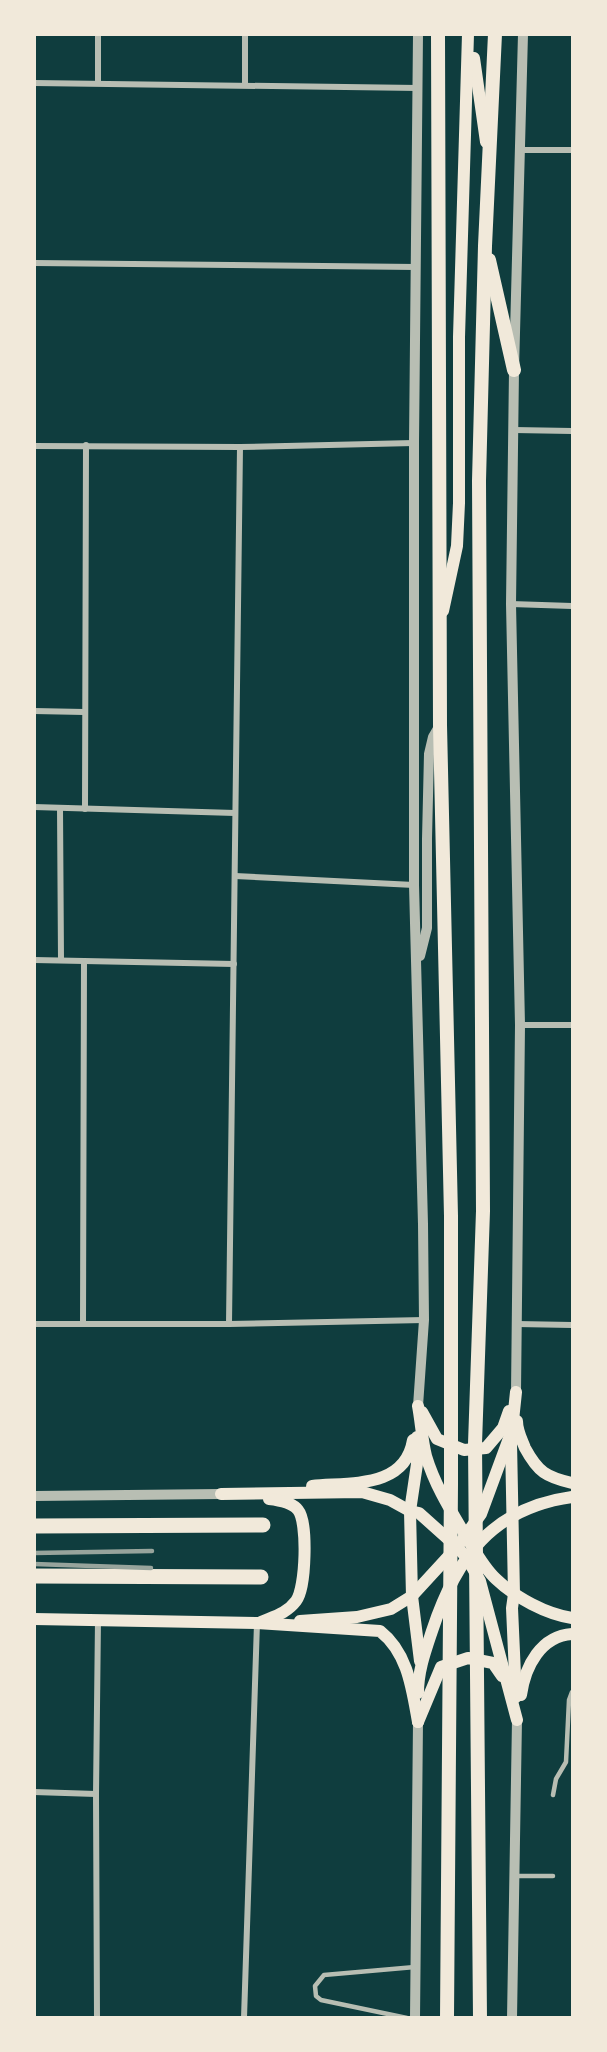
<svg xmlns="http://www.w3.org/2000/svg" width="607" height="2052" font-family="'Fira Sans',sans-serif">
	<style>
		.lines { fill: none; stroke-linecap: round; stroke-linejoin: round }
		.service { stroke: #b8beb3; stroke-width: 4.5 }
		.minor { stroke: #b8beb3; stroke-width: 6 }
		.tertiary { stroke: #b8beb3; stroke-width: 10 }
		.secondary { stroke: #f1e9da; stroke-width: 12 }
		.primary { stroke: #f1e9da; stroke-width: 14 }
		.trunk { stroke: #f1e9da; stroke-width: 15 }
		.rail { stroke: #97a49c; stroke-width: 4.5 }
	</style>
	<rect width="100%" height="100%" fill="#0f3d3e"/>
	<g class="lines">
		<!-- service -->
		<g class="service">
			<path d="M553,1795L556,1779L566,1762L569,1700L572,1692"/>
			<path d="M516,1876H553"/>
			<path d="M407,2018L321,2000L316,1996L315,1986L324,1975L415,1967"/>
		</g>
		<!-- minor -->
		<g class="minor">
			<path d="M245,34V85"/>
			<path d="M34,83L418,88"/>
			<path d="M98,83V34"/>
			<path d="M519,150H572"/>
			<path d="M34,263L416,267"/>
			<path d="M514,430L572,431"/>
			<path d="M34,446L240,447L414,443"/>
			<path d="M511,604L572,606"/>
			<path d="M34,711L84,712"/>
			<path d="M34,807L235,813"/>
			<path d="M60,808L61,960"/>
			<path d="M85,809L86,445"/>
			<path d="M235,876L414,885"/>
			<path d="M34,960L234,964"/>
			<path d="M520,1025H572"/>
			<path d="M34,1324H229L424,1320"/>
			<path d="M83,1324L84,961"/>
			<path d="M229,1324L240,447"/>
			<path d="M517,1324L572,1325"/>
			<path d="M34,1792L96,1794"/>
			<path d="M97,2018L96,1794L98,1620"/>
			<path d="M244,2018L257,1623"/>
		</g>
		<!-- tertiary -->
		<g class="tertiary">
			<path d="M418,34L414,443V885L423,1224L424,1320L418,1406"/>
			<path d="M420,956L427,928V839L429,754L433,737L440,725"/>
			<path d="M516,1392L520,1025L511,604L514,370L523,34"/>
			<path d="M34,1496L221,1494"/>
			<path d="M415,2018L418,1722"/>
			<path d="M512,2018L517,1720"/>
		</g>
		<!-- secondary -->
		<g class="secondary">
			<path d="M474,58L486,142"/>
			<path d="M443,611L457,546L459,503V337L468,34"/>
			<path d="M418,1406C421,1422 422,1440 426,1456C435,1486 451,1511 467,1538C475,1551 484,1568 496,1579C516,1598 546,1614 572,1618"/>
			<path d="M422,1412L437,1439L464,1450L486,1448L503,1428L509,1411"/>
			<path d="M517,1421C517,1431 521,1438 525,1448C538,1472 546,1477 572,1483"/>
			<path d="M417,1437V1464L410,1511L412,1596L420,1661"/>
			<path d="M511,1442L514,1594L512,1608L516,1697"/>
			<path d="M312,1486C350,1482 405,1489 413,1440"/>
			<path d="M221,1494L362,1492L390,1500L410,1511L419,1513L457,1547L467,1558L480,1581L517,1720"/>
			<path d="M34,1619L257,1623L380,1631C408,1653 412,1689 418,1722"/>
			<path d="M300,1621L357,1617L391,1609L412,1596L457,1547L481,1514L512,1430L516,1392"/>
			<path d="M261,1622C275,1616 287,1613 296,1601C306,1588 308,1522 298,1510C292,1502 278,1500 269,1499"/>
			<path d="M418,1693C418,1671 425,1652 432,1631C456,1558 492,1508 572,1497"/>
			<path d="M521,1695C525,1666 541,1636 572,1634"/>
			<path d="M418,1722L441,1667L468,1658L493,1663L502,1676"/>
		</g>
		<!-- primary -->
		<g class="primary">
			<path d="M438,34L440,725L451,1216V1484L447,2018"/>
			<path d="M489,260L514,370"/>
			<path d="M480,2018L475,1444L483,1211L479,481L485,246L495,34"/>
		</g>
		<!-- trunk -->
		<g class="trunk">
			<path d="M34,1526L263,1525"/>
			<path d="M34,1576L261,1577"/>
		</g>
		<!-- rail -->
		<g class="rail">
			<path d="M34,1553L152,1551"/>
			<path d="M34,1564L151,1568"/>
		</g>
	</g>
	<!-- border -->
	<rect width="607" height="2052" fill="none" stroke="#f1e9da" stroke-width="72"/>
</svg>
